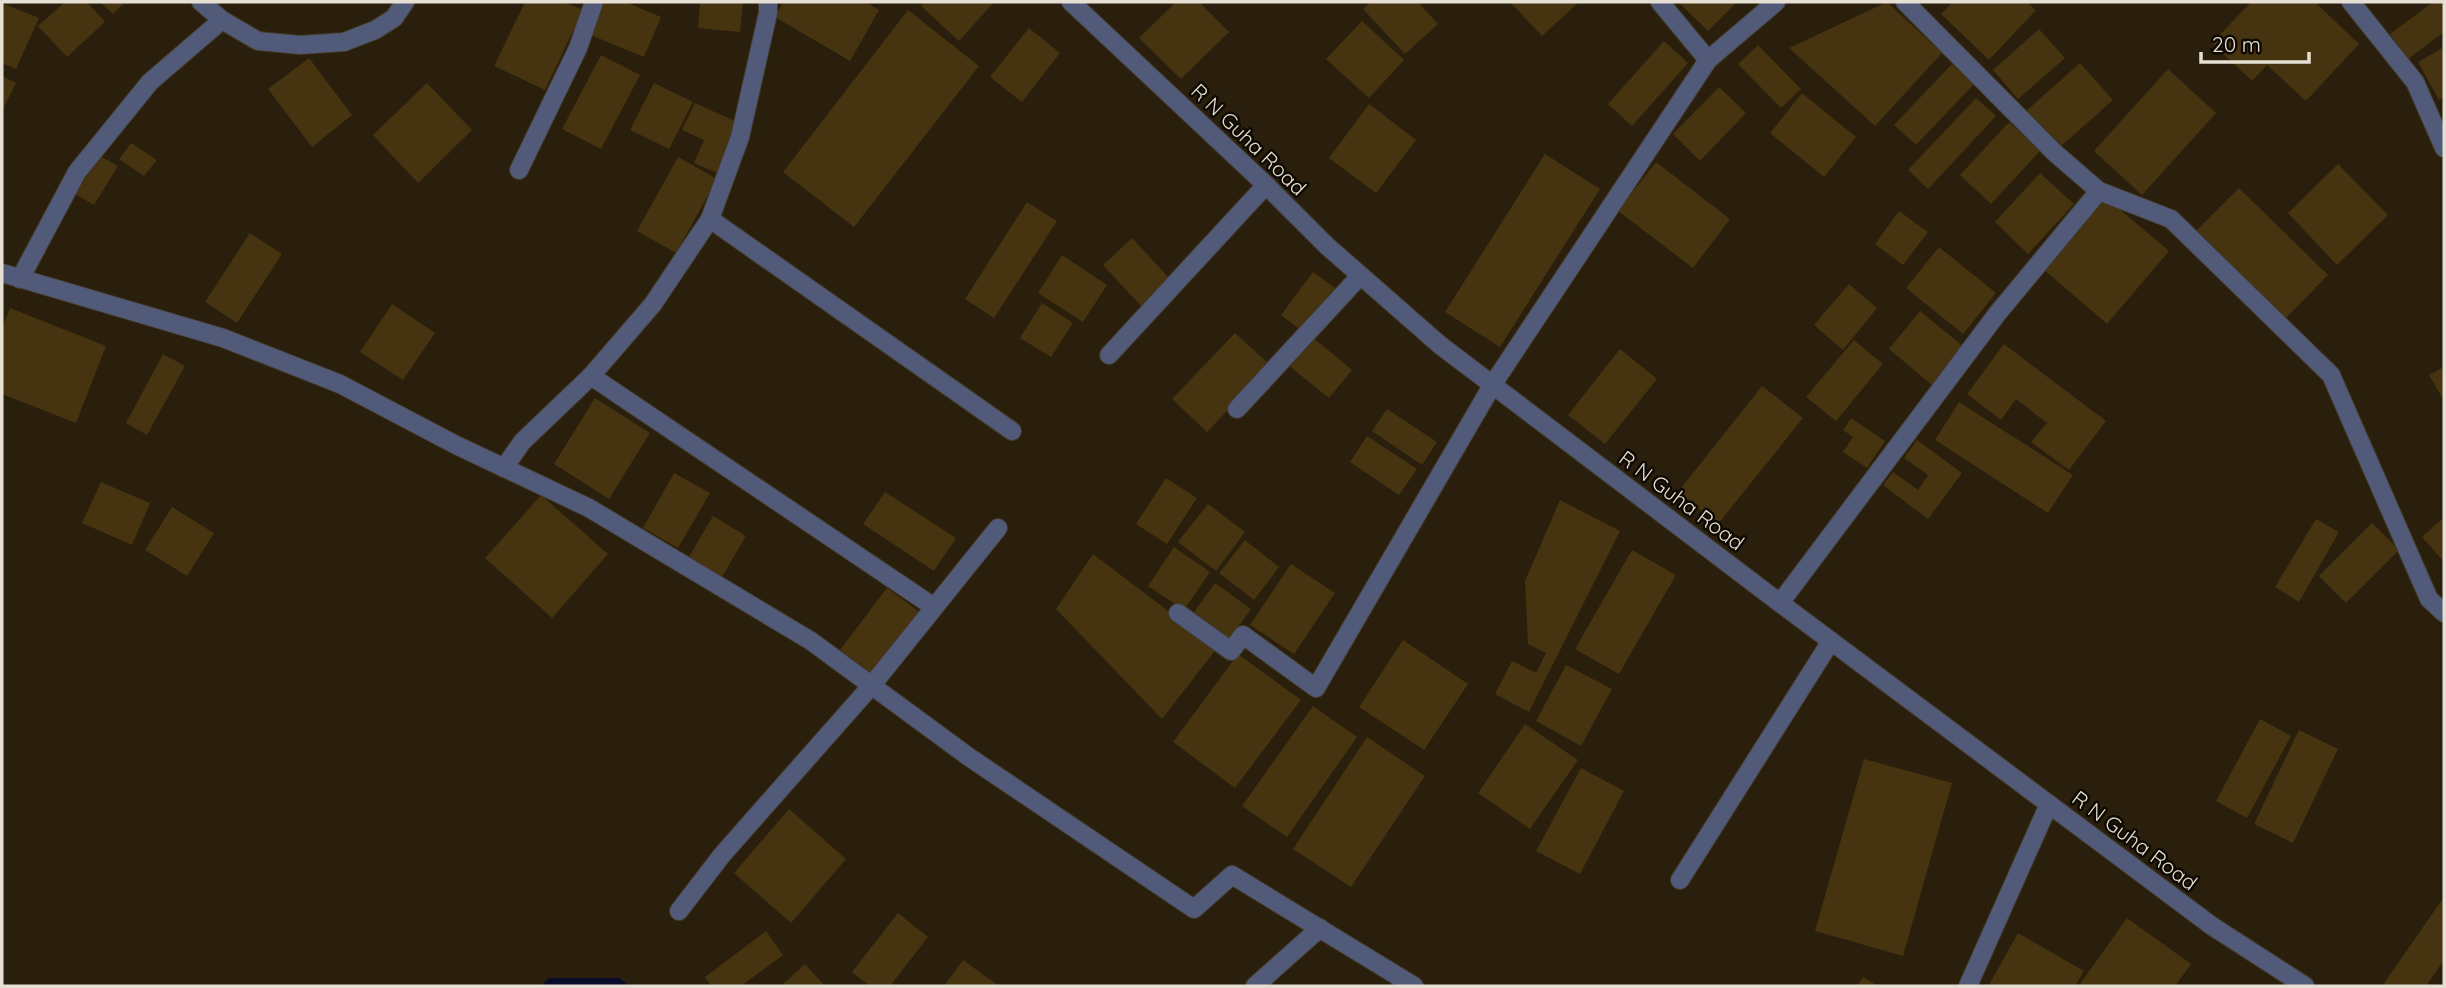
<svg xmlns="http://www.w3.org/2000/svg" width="2446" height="988" font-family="Quicksand,sans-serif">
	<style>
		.water { fill: #080c28 }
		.building { fill: #46330f }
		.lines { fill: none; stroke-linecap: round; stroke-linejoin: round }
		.minor-casing { stroke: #433a28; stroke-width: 20 }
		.minor { stroke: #525a7a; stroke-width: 18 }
		.labels { text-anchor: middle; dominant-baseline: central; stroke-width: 5; stroke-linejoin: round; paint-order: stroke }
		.street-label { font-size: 21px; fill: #e6dfd3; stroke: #0e0903 }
	</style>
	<rect width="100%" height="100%" fill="#291f0c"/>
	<!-- water -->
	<path class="water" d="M549,978H619L630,986H541Z"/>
	<!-- building -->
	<g class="building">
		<path d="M65,2H87L105,22L67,57L38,26Z"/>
		<path d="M100,2H125L113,14Z"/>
		<path d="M525,2H564L583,10L545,90L494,66Z"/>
		<path d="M601,2H626L661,17L644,57L588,34Z"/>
		<path d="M700,2H743L740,32L698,28Z"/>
		<path d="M783,2H866L879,10L850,61L775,17Z"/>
		<path d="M925,2H994L959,41L921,6Z"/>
		<path d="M1176,2H1199L1229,32L1181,79L1139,38Z"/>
		<path d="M1371,2H1418L1438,24L1405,54L1363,9Z"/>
		<path d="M1510,2H1579L1542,36Z"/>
		<path d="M1678,2H1737L1708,31Z"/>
		<path d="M1887,2L1942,53L1875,126L1789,48Z"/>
		<path d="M1953,2H2027L2036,10L1989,60L1941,14Z"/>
		<path d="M2251,2H2315L2359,44L2306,101L2267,65L2252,81L2212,43Z"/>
		<path d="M2433,2H2444V32L2408,59L2390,34Z"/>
		<path d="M4,4L39,18L16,69L2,63V10Z"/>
		<path d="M908,10L979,66L854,227L783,172Z"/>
		<path d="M1362,21L1404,60L1369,98L1326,59Z"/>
		<path d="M1029,28L1060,53L1022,102L990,77Z"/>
		<path d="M2039,29L2065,58L2018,99L1993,70Z"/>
		<path d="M1664,41L1688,63L1632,126L1608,104Z"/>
		<path d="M1758,45L1801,89L1781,108L1738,64Z"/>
		<path d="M2444,47V97L2439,100L2418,62Z"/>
		<path d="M601,55L640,75L601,149L562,129Z"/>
		<path d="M309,58L352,115L312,147L268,89Z"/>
		<path d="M2080,63L2113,100L2059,148L2026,111Z"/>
		<path d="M1952,64L1974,84L1916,145L1894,125Z"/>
		<path d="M2168,69L2216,113L2142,195L2094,151Z"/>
		<path d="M2,76L16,83L2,111Z"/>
		<path d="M427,83L472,130L418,183L373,135Z"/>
		<path d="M654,83L693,102L669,149L630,130Z"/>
		<path d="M1719,87L1746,113L1700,161L1673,134Z"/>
		<path d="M1802,93L1856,137L1824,177L1770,133Z"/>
		<path d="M1976,98L1996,116L1928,189L1908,170Z"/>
		<path d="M695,103L739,123L717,173L694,163L704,140L682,130Z"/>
		<path d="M1369,104L1416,140L1376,193L1329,158Z"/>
		<path d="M2009,122L2040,151L1991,204L1960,175Z"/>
		<path d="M131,143L157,160L144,176L119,159Z"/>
		<path d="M1545,154L1600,189L1500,347L1445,312Z"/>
		<path d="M100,156L118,166L94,205L75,194Z"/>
		<path d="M678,157L717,179L676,253L637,231Z"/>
		<path d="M1656,162L1730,219L1693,268L1618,211Z"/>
		<path d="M2338,164L2388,215L2337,265L2288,213Z"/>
		<path d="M2040,173L2074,204L2028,254L1995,222Z"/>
		<path d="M2239,188L2328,275L2284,320L2195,232Z"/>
		<path d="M2104,196L2169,251L2107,324L2043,269Z"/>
		<path d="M1027,202L1057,221L994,318L965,299Z"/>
		<path d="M1899,211L1928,232L1903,265L1875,244Z"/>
		<path d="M250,233L282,254L237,323L205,302Z"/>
		<path d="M1132,238L1170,279L1141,306L1103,265Z"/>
		<path d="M1939,247L1996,293L1963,334L1906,288Z"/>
		<path d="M1062,255L1107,285L1083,322L1038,293Z"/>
		<path d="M1313,272L1335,288L1302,331L1281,315Z"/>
		<path d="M1849,284L1877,308L1843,350L1814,325Z"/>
		<path d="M1042,303L1073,323L1051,357L1020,338Z"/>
		<path d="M392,304L435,333L403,380L360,352Z"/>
		<path d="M10,308L106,346L76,423L2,394V329Z"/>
		<path d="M1920,311L1964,347L1932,385L1889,349Z"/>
		<path d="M1235,333L1270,365L1207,432L1172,399Z"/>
		<path d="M1311,336L1352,370L1329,398L1288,365Z"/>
		<path d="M1854,340L1883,364L1836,421L1806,397Z"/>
		<path d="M2004,344L2106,421L2069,470L2031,442L2047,423L2016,399L2001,420L1967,394Z"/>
		<path d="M1620,349L1657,379L1605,444L1568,415Z"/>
		<path d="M163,354L185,366L147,435L126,423Z"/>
		<path d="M2444,367V401L2429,375Z"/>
		<path d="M1762,386L1803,418L1718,524L1678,492Z"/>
		<path d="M595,398L650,433L609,499L554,464Z"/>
		<path d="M1959,402L2073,475L2048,513L1935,440Z"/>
		<path d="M1387,409L1437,442L1422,465L1372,431Z"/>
		<path d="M1851,418L1885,441L1867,468L1843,452L1853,437L1843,430Z"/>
		<path d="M1367,436L1417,469L1399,495L1350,462Z"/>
		<path d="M1917,440L1962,473L1928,519L1883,485L1893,472L1918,490L1928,475L1904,458Z"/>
		<path d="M674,473L710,493L678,548L643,528Z"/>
		<path d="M1166,478L1197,498L1167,544L1136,524Z"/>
		<path d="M101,482L150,503L132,545L82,523Z"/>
		<path d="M885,492L956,538L934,571L863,524Z"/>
		<path d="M541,495L608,554L552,618L485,558Z"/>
		<path d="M1560,500L1620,531L1529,712L1495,694L1512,661L1536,673L1546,653L1528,644L1525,581Z"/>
		<path d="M1208,504L1245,532L1216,571L1178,542Z"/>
		<path d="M172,507L214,533L187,576L145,550Z"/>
		<path d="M713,516L746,536L719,582L686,562Z"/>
		<path d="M2444,517V562L2422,537Z"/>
		<path d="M2316,519L2339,532L2299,602L2275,587Z"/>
		<path d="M2372,523L2399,550L2346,603L2319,576Z"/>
		<path d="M1245,540L1279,567L1254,600L1219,573Z"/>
		<path d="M1174,547L1210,572L1184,610L1148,586Z"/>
		<path d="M1632,550L1676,575L1619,674L1575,649Z"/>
		<path d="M1093,554L1217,648L1162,719L1056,609Z"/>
		<path d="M1291,564L1335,593L1294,654L1250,625Z"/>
		<path d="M1215,583L1251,609L1228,641L1192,615Z"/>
		<path d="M887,588L921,613L874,675L840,650Z"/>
		<path d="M1403,640L1468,684L1424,750L1359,707Z"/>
		<path d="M1238,654L1301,700L1235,788L1173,742Z"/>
		<path d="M1566,665L1612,689L1581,746L1536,721Z"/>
		<path d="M1313,706L1357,737L1287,837L1242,806Z"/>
		<path d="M2260,719L2291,736L2247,818L2216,801Z"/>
		<path d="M1525,724L1578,760L1530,829L1478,793Z"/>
		<path d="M2299,730L2338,749L2293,843L2254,824Z"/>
		<path d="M1367,737L1425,776L1351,887L1293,849Z"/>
		<path d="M1864,759L1952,783L1903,956L1815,931Z"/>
		<path d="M1581,768L1624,791L1580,874L1536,851Z"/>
		<path d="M789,809L846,859L791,923L734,873Z"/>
		<path d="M2444,897V960L2426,986H2382Z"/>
		<path d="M898,913L928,937L890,986H870L852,972Z"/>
		<path d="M2127,918L2191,964L2175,986H2084L2080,984Z"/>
		<path d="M766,931L783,955L741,986H711L705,977Z"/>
		<path d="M2018,933L2084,971L2075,986L1989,985Z"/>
		<path d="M963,960L999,986H944Z"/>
		<path d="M805,964L825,986H781Z"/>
		<path d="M1863,977L1878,986H1857Z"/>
	</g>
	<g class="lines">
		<defs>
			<g id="minor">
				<path d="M201,2L222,20L258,41L300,45L344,42L375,30L394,18L405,2"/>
				<path d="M1071,2L1266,185L1327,246L1440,345L1780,603L2212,926L2305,986"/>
				<path d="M1660,2L1708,60"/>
				<path d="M1905,2L2055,153L2099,191L2171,219L2331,375L2429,599L2444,613"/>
				<path d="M2351,2L2415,82L2444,148"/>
				<path d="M519,170L578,48L594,2"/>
				<path d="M710,219L1012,431"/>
				<path d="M2,273L223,338L340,384L456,445L589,508L811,641L969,757L1194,909L1232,875L1414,986"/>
				<path d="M20,279L77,172L150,82L222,20"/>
				<path d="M1109,355L1266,185"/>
				<path d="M591,376L934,607"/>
				<path d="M1237,409L1360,276"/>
				<path d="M504,468L522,442L591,376L653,304L710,219L740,137L768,13V2"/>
				<path d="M1780,603L1997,314L2099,191"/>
				<path d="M1178,613L1231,651L1243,635L1316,688L1493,384L1708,60L1776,2"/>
				<path d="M1680,880L1831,641"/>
				<path d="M679,911L722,855L872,685L998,528"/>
				<path d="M1255,986L1320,928"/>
				<path d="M1968,986L2049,804"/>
			</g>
		</defs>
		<!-- minor casing -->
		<use href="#minor" class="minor-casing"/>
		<!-- minor -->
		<use href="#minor" class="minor"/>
	</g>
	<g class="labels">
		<!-- street labels -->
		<g class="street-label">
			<text transform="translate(1249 139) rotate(44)">R N Guha Road</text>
			<text transform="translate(1682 500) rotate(37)">R N Guha Road</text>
			<text transform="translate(2135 840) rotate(37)">R N Guha Road</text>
		</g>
	</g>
	<!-- border -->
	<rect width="2446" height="988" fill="none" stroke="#e6dfd3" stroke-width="7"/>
	<!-- scale -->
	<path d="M2201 52v10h108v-10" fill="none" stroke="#e6dfd3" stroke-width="3.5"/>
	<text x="2212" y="52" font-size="21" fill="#e6dfd3" stroke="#0e0903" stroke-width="5" paint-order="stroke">20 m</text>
</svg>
